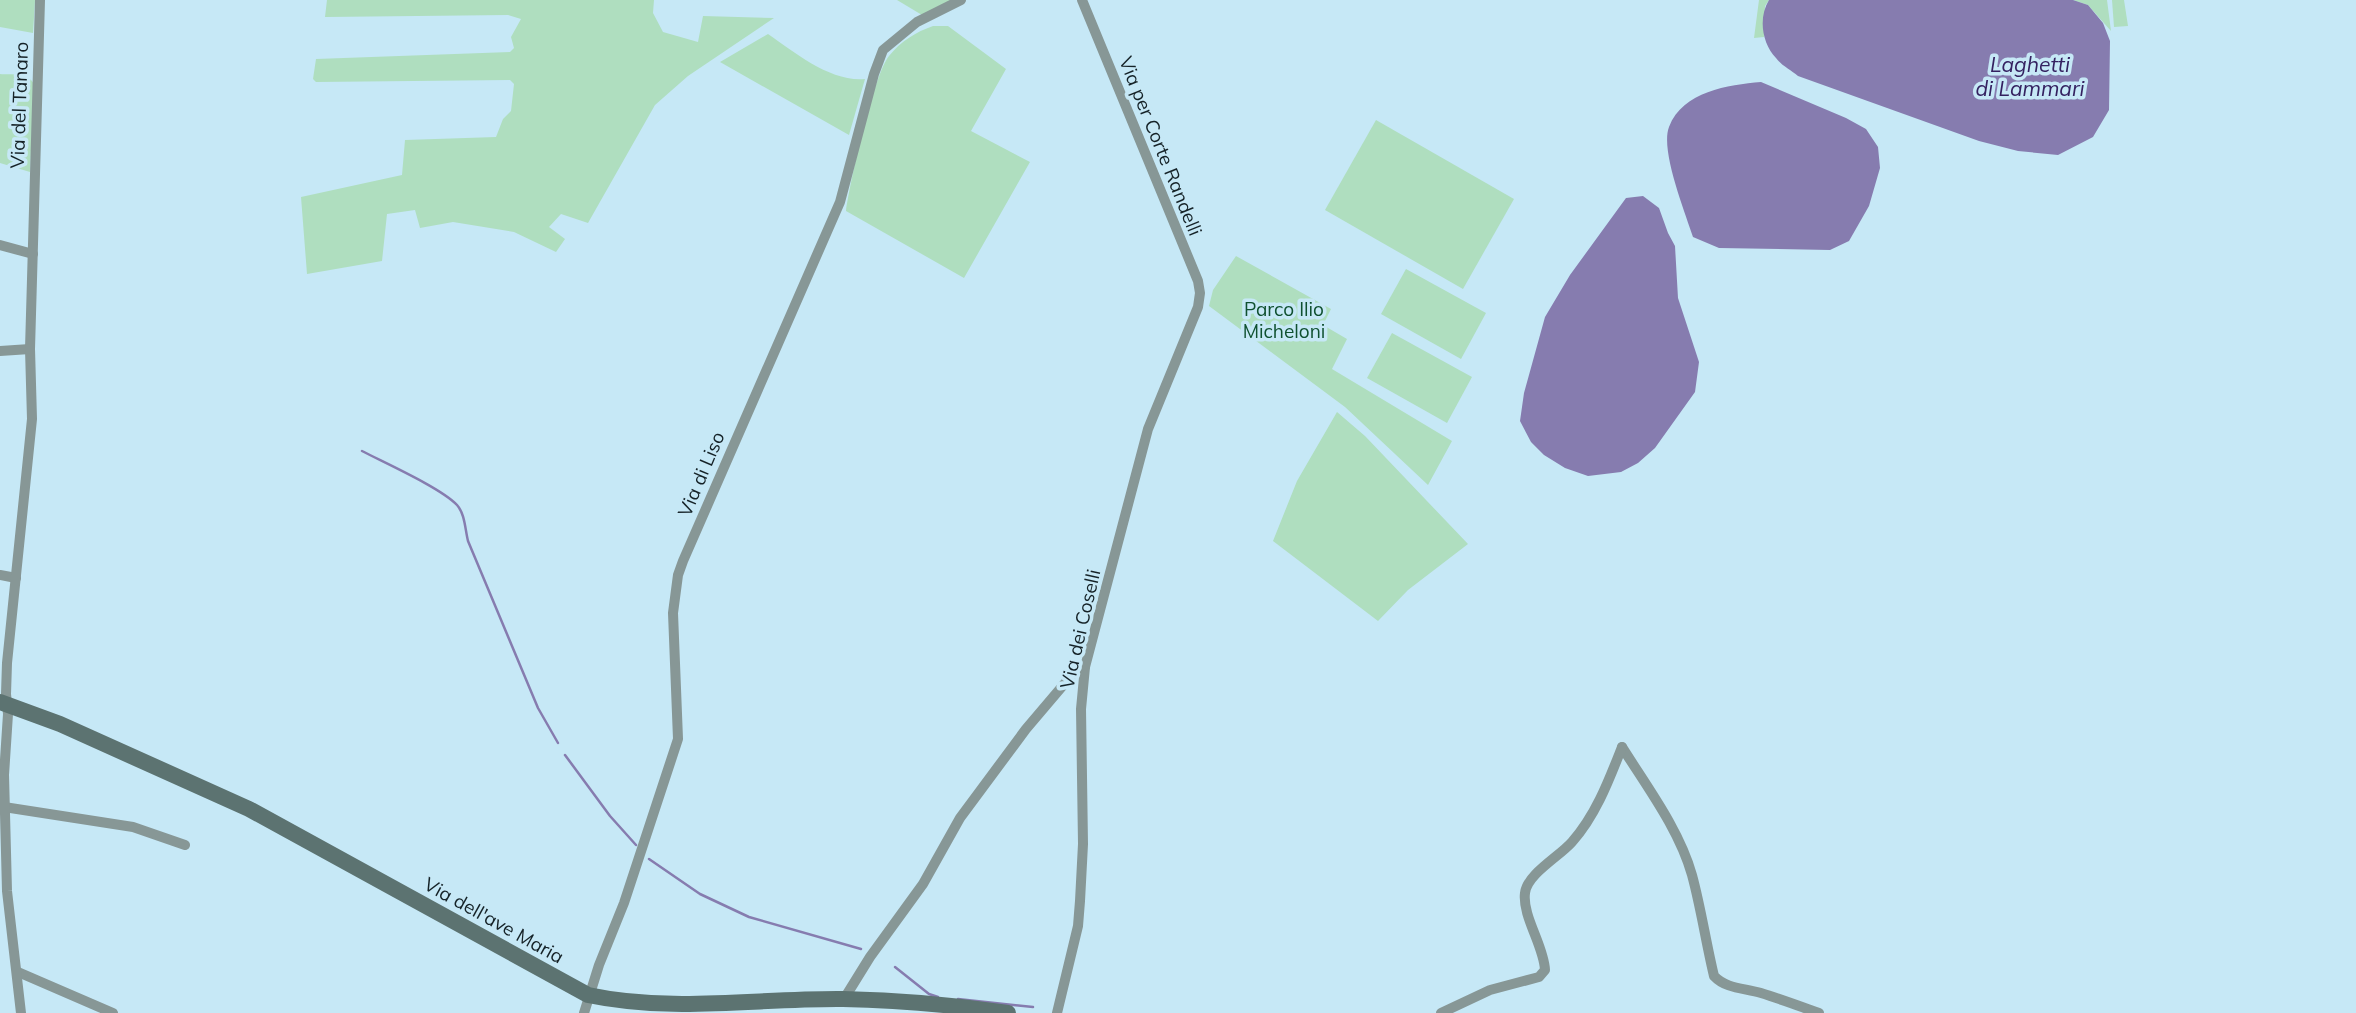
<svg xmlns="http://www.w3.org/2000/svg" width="2356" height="1013" font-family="Mulish,sans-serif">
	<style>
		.green { fill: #afdebf }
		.water { fill: #867caf }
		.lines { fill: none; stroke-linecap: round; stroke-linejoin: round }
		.stream { stroke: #867caf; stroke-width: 2.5 }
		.street { stroke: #879796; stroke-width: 10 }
		.secondary { stroke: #5c7371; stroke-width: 16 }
		.labels { text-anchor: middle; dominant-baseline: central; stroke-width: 7; stroke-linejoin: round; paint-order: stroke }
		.street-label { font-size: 19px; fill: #152227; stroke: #c6e8f6 }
		.park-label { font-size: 19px; fill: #105130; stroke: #c6e8f6 }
		.water-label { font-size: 21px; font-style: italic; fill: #342160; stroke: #c6e8f6 }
	</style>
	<rect width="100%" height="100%" fill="#c6e8f6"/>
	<!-- green -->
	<g class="green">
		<path d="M0,0H35L33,33L0,27Z"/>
		<path d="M327,0H654L653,13L663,32L698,42L703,16L774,18L688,76L655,105L588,223L561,214L549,227L565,239L556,252L514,232L453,222L420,228L415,210L387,214L382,261L307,274L301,197L402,175L405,140L496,137L503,119L511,111L514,84L510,80L316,82L313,79L316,59L510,52L514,48L511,37L521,19L508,15L325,17Z"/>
		<path d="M897,0H955L922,15Z"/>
		<path d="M1759,0H1769L1765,6L1764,37L1754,38Z"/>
		<path d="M2073,0H2107L2111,31L2088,5Z"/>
		<path d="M2112,0H2124L2128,26L2114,27Z"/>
		<path d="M933,26H948L1006,69L971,131L1030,162L964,278L846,211C850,183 873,76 889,56C901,41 916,32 933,26Z"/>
		<path d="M768,34C796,53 830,82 865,79L849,135L720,62Z"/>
		<path d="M0,74C12,75 28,72 34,84L30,172L0,163Z"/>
		<path d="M1376,120L1514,199L1463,289L1325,210Z"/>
		<path d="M1236,256L1331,309L1323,325L1347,339L1332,369L1452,441L1428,485L1345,407L1209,306L1213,290Z"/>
		<path d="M1406,269L1486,313L1461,359L1381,314Z"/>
		<path d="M1392,333L1472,377L1447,423L1367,378Z"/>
		<path d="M1337,412L1365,436L1468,544L1408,590L1378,621L1273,541L1297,481Z"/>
	</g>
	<!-- water -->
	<g class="water">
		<path d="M1769,0H2073L2088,5L2103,23L2110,41L2109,110L2093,137L2058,155L2018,151L1979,141L1798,76C1791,70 1781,65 1776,58C1762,43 1758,18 1769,0Z"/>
		<path d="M1761,82L1846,118L1866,129L1878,147L1880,168L1869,206L1849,241L1830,250L1719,248L1693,237C1685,212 1660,150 1669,127C1683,91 1728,85 1761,82Z"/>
		<path d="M1643,196L1659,208L1668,233L1675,246L1678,298L1699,362L1695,392L1655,448L1638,463L1621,472L1588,476L1565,468L1544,455L1531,442L1520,421L1524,393L1545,317L1570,275L1626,198Z"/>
	</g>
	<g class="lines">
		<!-- stream -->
		<g class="stream">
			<path d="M362,451C385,463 441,488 457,505C465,514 465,529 468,541L538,708L558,743"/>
			<path d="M565,755L610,816L636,845"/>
			<path d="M649,859L700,894L749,917L861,949"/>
			<path d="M895,967L929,994L938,997"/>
			<path d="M958,999L1033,1007"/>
		</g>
		<!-- street -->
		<g class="street">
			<path d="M0,245L33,254"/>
			<path d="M0,351L30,349"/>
			<path d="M0,575L16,578"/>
			<path d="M1622,747C1647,787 1679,829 1692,875C1701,908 1706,943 1714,976C1726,989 1745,988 1761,993C1780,999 1799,1006 1819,1013"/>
			<path d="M4,807L133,827L185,845"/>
			<path d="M18,972L113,1013"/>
			<path d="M844,999L870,957L923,884L960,818L1026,729L1071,676L1085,667"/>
			<path d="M21,1013L7,891L4,775L8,714L6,694L7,663L32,419L30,349L40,0"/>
			<path d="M584,1013L599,965L624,903L678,739L673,613L678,575L683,561L840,202L874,74L883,50L917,22L961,0"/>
			<path d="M1057,1013L1078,926L1080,901L1083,844L1081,709L1085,667L1148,429L1198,307L1200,293L1198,281L1082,0"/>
			<path d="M1441,1013L1490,990L1539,977L1545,970C1544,946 1522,916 1525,893C1527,874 1560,856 1572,842C1596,815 1609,780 1622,747"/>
		</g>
		<!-- secondary -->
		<path class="secondary" d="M0,702L60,724L249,809L588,995C673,1013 758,998 843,999C898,1000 954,1005 1008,1013"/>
	</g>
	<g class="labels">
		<!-- street labels -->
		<g class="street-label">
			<text transform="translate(19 105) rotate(-88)">Via del Tanaro</text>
			<text transform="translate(1161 146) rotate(68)">Via per Corte Randelli</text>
			<text transform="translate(701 474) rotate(-67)">Via di Liso</text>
			<text transform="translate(1080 629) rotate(-77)">Via dei Coselli</text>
			<text transform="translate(494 920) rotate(29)">Via dell'ave Maria</text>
		</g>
		<!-- park labels -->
		<g class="park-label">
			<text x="1284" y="309">Parco Ilio<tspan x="1284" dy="22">Micheloni</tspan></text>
		</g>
		<!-- water labels -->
		<g class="water-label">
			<text x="2030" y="64">Laghetti<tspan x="2030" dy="24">di Lammari</tspan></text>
		</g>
	</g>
</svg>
